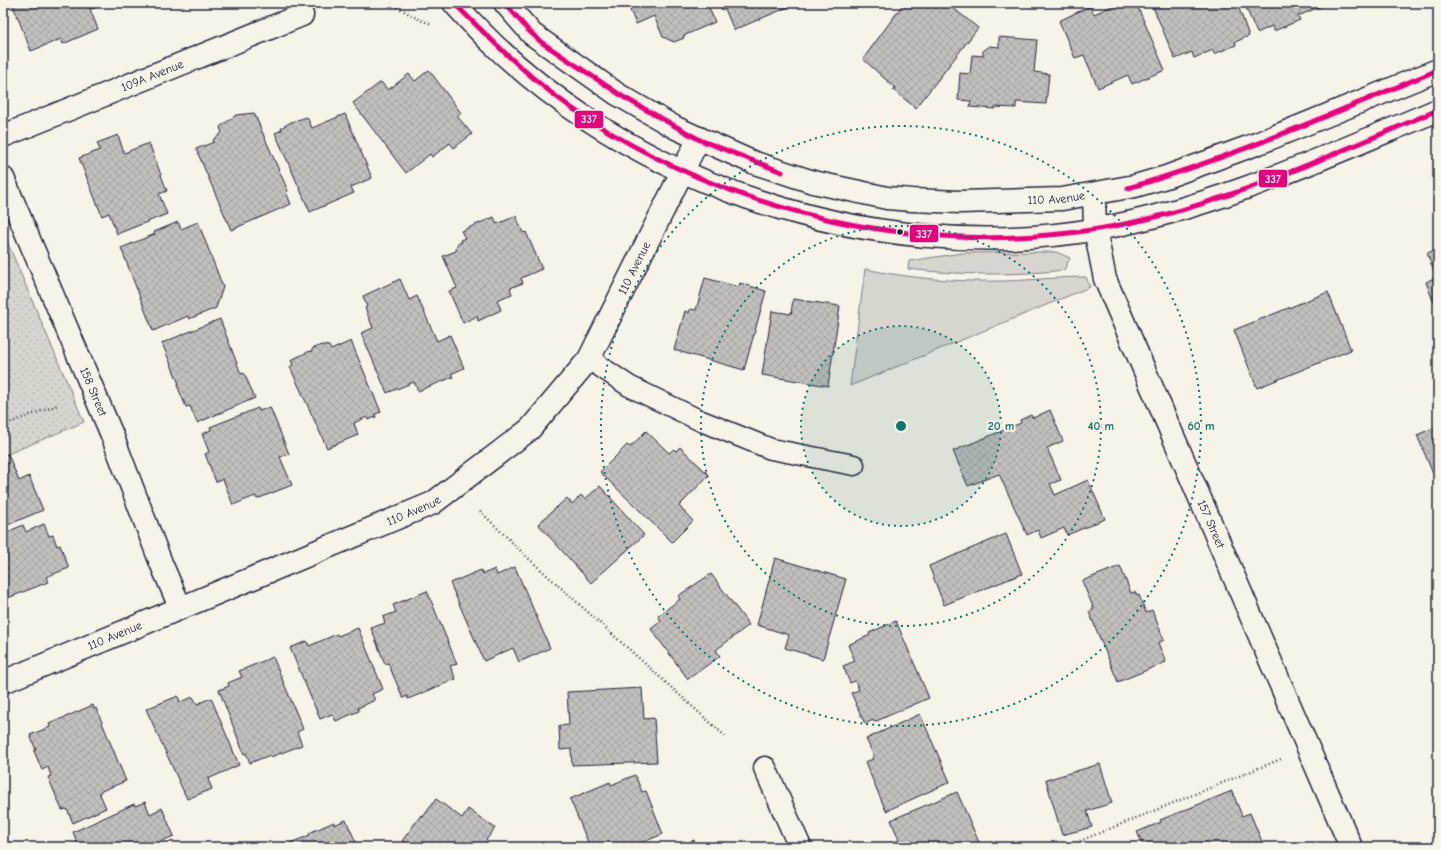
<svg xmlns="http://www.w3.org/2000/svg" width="1441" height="850" font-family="'Comic Neue',sans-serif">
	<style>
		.green { fill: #d8d5cf; stroke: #7d7c85 }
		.park { fill: url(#park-dots); stroke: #7d7c85 }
		.building { fill: url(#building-cross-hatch); stroke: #22223b }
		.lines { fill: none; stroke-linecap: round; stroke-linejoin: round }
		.lane-casing { stroke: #22223b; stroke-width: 23 }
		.street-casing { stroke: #22223b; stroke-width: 25 }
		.secondary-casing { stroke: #22223b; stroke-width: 25 }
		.path { stroke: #22223b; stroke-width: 2.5; stroke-dasharray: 1 3; stroke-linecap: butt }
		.lane { stroke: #f7f3e8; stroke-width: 20 }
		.street { stroke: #f7f3e8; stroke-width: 22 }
		.secondary { stroke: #f7f3e8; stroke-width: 22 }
		.bus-1-casing { stroke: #f7f3e8; stroke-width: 8 }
		.bus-1 { stroke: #e5007d; stroke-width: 5 }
		.ring { fill: none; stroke: #0f766e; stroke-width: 2; stroke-dasharray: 2 4 }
		.bus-dot { fill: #22223b; stroke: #f7f3e8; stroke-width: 1.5 }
		.labels { text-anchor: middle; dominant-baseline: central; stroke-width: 4; stroke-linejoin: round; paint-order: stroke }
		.street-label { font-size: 12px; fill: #22223b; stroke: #f7f3e8 }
		.centre { fill: #0f766e; stroke: #f7f3e8; stroke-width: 2 }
		.ring-label { font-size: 12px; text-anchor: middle; font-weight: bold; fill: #0f766e; stroke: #f7f3e8; stroke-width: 4; stroke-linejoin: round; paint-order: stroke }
		.line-badge { stroke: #f7f3e8; stroke-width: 1.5 }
		.badge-label { font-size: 11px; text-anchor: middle; font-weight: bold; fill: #fff }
	</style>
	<defs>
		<pattern id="park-dots" width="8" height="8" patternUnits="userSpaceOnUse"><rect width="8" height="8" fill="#d8d5cf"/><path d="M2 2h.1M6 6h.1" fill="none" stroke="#b9b7b3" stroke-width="1.8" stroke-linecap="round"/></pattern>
		<pattern id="building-cross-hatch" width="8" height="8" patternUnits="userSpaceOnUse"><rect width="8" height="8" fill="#c2bfbd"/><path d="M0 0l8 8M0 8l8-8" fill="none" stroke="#a6a4a3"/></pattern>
	</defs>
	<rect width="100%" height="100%" fill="#f7f3e8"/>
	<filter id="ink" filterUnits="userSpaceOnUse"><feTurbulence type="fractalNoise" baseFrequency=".025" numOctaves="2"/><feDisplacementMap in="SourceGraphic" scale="8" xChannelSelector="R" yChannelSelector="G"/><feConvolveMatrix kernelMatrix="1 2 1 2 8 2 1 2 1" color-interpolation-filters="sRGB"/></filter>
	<g filter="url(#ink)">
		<!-- green -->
		<g class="green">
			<path d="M1044,252H1056L1070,258L1064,270C1013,276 959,275 908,269L909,261L962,253Z"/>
			<path d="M865,269C912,279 959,282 1006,281C1033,280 1059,277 1086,277L1090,287L850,386Z"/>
		</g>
		<!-- park -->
		<path class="park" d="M3,232L84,422L3,456Z"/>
		<!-- building -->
		<g class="building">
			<path d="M12,3H93L95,8L90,9L98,29L63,44L61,39L31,51Z"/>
			<path d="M627,3H707L715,22L683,36L684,38L674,42L663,37L654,16L636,24Z"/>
			<path d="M719,3H792L793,5L734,30L725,9L722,10Z"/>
			<path d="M904,3H939L944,7L947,3L978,28L916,108L893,90L895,88L863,59Z"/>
			<path d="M1119,3H1136L1165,70L1132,84L1128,75L1098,88L1084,55L1075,58L1059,21L1090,6L1094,14Z"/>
			<path d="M1157,3H1237L1249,36L1235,42L1236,45L1214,54L1213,50L1194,58L1192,52L1175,59L1153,7L1157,5Z"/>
			<path d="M1244,3H1329L1298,16L1300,20L1274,31L1272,26L1257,33Z"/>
			<path d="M999,37L1037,40L1034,72L1049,74L1046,104L1016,102V108L995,107V109L970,107L971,101L958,100L960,73L970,74L972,55L983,56V51L990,46L999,47Z"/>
			<path d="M429,70L461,113L457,116L472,134L454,148L450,143L432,157L430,154L406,173L353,103L381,82L388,90L409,74L415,81Z"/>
			<path d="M254,113L288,191L286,192L291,204L231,230L196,149L214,142L213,140L222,133L220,127L236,115Z"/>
			<path d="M345,114L372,178L351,187L354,193L310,212L275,133L282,130L281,128L291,122L307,117L312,128Z"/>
			<path d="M118,135L124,153L149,143L167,191L159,194L167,214L117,234L109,213L102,216L79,158L100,150L97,143Z"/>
			<path d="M516,216L523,233L526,232L542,269L521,278L523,283L510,288L512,294L497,300L501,310L478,321L477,316L463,323L449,291L457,288L443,256L456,251L457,244L462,242L460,240L465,238L461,231L494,217L497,224Z"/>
			<path d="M178,222L181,229L198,222L223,287L216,308L189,319L188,316L153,331L121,248L155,234L154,232Z"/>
			<path d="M1438,249V299L1433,301L1426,282L1436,277L1427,253Z"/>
			<path d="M705,278L739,287L740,283L766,291L744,370L674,350L685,311L689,313L690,309L696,310Z"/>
			<path d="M400,279L409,300L417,296L437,341L450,335L464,368L451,374L453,377L418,391L414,382L387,393L361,333L373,328L365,308L367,307L363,296Z"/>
			<path d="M1328,292L1351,350L1257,388L1234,330Z"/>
			<path d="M793,299L840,306L828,386L762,375L772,311L791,314Z"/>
			<path d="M220,319L241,374L244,373L255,398L197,423L190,406L186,407L177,385L179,384L162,343Z"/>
			<path d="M351,341L381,412L375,414L376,417L368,420L367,417L354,423L358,435L327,448L290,367L293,365L291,360L310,351L311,352L313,348L322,345L329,346L331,350Z"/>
			<path d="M270,407L289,454L280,457L292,485L257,499L255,496L233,505L223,479L216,482L205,454L209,452L202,434L211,430L210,427L258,408L259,411Z"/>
			<path d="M1050,410L1063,441L1047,448L1061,480L1050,484L1055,495L1088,480L1105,519L1067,535L1064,528L1041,538L1038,530L1027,535L999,474L968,486L953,451L1021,423L1020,420L1031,415L1033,418Z"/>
			<path d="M1438,426V486L1417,435Z"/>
			<path d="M646,431L669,453L674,449L676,451L680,447L709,475L679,506L693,521L672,542L600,472L627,445L630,447Z"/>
			<path d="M8,454L19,481L29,476L43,510L3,527V456Z"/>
			<path d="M600,486L644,535L591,583L538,524L567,498L572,504L581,495L585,499Z"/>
			<path d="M44,524L49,536L53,535L57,546L60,545L69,568L46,577L48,582L3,600V534L23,525L26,532Z"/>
			<path d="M1006,534L1022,574L944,605L929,566Z"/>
			<path d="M775,558L846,579L823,659L785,648L789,635L757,625Z"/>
			<path d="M1120,566L1131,593L1135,592L1137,596L1139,595L1146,613L1152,610L1164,640L1158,643L1166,662L1118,682L1089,612L1094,609L1082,581Z"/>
			<path d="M515,567L550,648L519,662L513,648L484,661L450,583L481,570L483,574L495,569L497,575Z"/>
			<path d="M711,574L749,625L716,650L720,656L688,679L651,629L661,621L658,616L680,599L678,596Z"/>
			<path d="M427,591L457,664L450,666L456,679L408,699L407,696L403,698L388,663L385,664L371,628L385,623L383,617L396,612L393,605Z"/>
			<path d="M896,621L929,698L874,722L873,720L865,724L851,693L859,690L855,681L850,683L843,666L855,661L848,645L870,635L869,633Z"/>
			<path d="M358,628L383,689L372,694L375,700L358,708L359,711L336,721L332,714L320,719L290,648L307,641L309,646L337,634L338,636Z"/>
			<path d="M273,657L303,729L297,732L302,745L271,757L270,755L250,763L246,753L244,754L219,690L229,686L228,683L242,677L239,671Z"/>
			<path d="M642,688L644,719L654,718L657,762L572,765L571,749L560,750L559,726L569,725L567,692Z"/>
			<path d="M178,696L180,702L193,697L197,704L211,698L239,765L208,779L212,789L187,799L146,709Z"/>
			<path d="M93,705L94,709L96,708L126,781L99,792L106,808L73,823L67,809L62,810L48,777L51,776L48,767L42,770L34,751L36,750L30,735L50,727L49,724Z"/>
			<path d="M920,714L950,782L886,811L865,762L873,759L872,757L874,756L866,739Z"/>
			<path d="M1100,764L1112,803L1087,811L1092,827L1062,835L1046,780Z"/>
			<path d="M635,775L642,792L646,791L663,834L631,847H590L570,799L610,782L611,785Z"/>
			<path d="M1232,791L1242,816L1250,813L1263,844L1257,847H1144L1137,832L1161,822L1160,820Z"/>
			<path d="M957,792L981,847H889L888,844L899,840L891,820Z"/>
			<path d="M436,799L462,818L468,809L495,828L481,847H401L405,842L402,841L421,815L423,817Z"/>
			<path d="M145,802L150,814L162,808L174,836L161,841L163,847H79L73,832L134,804L135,806Z"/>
			<path d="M346,820L358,847H289L288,844L310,835L309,833L334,822V825Z"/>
			<path d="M694,840L697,847H671L685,841L686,843Z"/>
		</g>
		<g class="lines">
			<defs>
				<path id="lane" d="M589,359L629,386L699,420L771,449L854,465"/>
				<g id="street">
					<path id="s1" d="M3,136L302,15"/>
					<path id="s2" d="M3,178L112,435L161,563L180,607"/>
					<path id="s3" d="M1094,195L1095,229L1105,279L1351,847"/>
					<path id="s4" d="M3,682L433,503L530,429L589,359L699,138"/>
					<path d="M765,768L800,847"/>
				</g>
				<g id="secondary">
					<path d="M454,3C607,180 868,269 1098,229C1215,208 1329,155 1438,110"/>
					<path id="s5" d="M505,3L532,34L617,94L676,128L752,162L813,182L887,198L912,200L960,202L1062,199L1135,186L1166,177L1259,143L1438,70"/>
				</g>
			</defs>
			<!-- lane casing -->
			<use href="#lane" class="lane-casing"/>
			<!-- street casing -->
			<use href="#street" class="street-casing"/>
			<!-- secondary casing -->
			<use href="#secondary" class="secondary-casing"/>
			<!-- path -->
			<g class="path">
				<path d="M390,3L420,20L432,24"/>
				<path d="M3,425L58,405"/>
				<path d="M480,511L528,558L725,736"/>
				<path d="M1065,847L1281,759"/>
			</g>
			<!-- lane -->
			<use href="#lane" class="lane"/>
			<!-- street -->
			<use href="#street" class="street"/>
			<!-- secondary -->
			<use href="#secondary" class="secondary"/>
			<defs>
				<g id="bus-1">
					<path d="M454,3C496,45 538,87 588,119C738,215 921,257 1098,229C1214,211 1330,155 1438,110"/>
					<path d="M505,3L528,30L541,42L625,98L700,140L782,172"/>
					<path d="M1128,188C1234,157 1336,112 1438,70"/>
				</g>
			</defs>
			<!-- bus-1 casing -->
			<use href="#bus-1" class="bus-1-casing"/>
			<!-- bus-1 -->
			<use href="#bus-1" class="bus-1"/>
		</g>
	</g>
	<!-- distance rings -->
	<circle cx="901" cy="426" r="100" fill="#0f766e" fill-opacity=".12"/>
	<g class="ring">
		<circle cx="901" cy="426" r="100"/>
		<circle cx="901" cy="426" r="200"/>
		<circle cx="901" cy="426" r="300"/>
	</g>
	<!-- markers -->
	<circle class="bus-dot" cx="900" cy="232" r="3.5"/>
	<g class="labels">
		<!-- street labels -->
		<g class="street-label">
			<text stroke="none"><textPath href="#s1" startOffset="161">109A Avenue</textPath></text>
			<text stroke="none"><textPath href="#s5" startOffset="606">110 Avenue</textPath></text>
			<text stroke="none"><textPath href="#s4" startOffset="781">110 Avenue</textPath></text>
			<text stroke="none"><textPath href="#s2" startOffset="232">158 Street</textPath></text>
			<text stroke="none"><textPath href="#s4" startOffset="445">110 Avenue</textPath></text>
			<text stroke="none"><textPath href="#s3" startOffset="352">157 Street</textPath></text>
			<text stroke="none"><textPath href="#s4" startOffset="121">110 Avenue</textPath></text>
		</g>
	</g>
	<circle cx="901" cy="426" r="6" class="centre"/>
	<g class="ring-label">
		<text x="1001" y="430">20 m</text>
		<text x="1101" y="430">40 m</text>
		<text x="1201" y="430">60 m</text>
	</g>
	<g class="line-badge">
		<rect x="574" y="110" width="30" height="19" rx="4" fill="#e5007d"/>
		<rect x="1258" y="169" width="30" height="19" rx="4" fill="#e5007d"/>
		<rect x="909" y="224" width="30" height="19" rx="4" fill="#e5007d"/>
	</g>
	<g class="badge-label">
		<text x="589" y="123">337</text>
		<text x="1273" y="183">337</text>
		<text x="924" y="238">337</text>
	</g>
	<!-- margin -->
	<rect width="1441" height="850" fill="none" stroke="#f7f3e8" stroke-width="16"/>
	<rect x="8" y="8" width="1425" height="834" fill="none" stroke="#22223b" stroke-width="1.5" filter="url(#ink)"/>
</svg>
